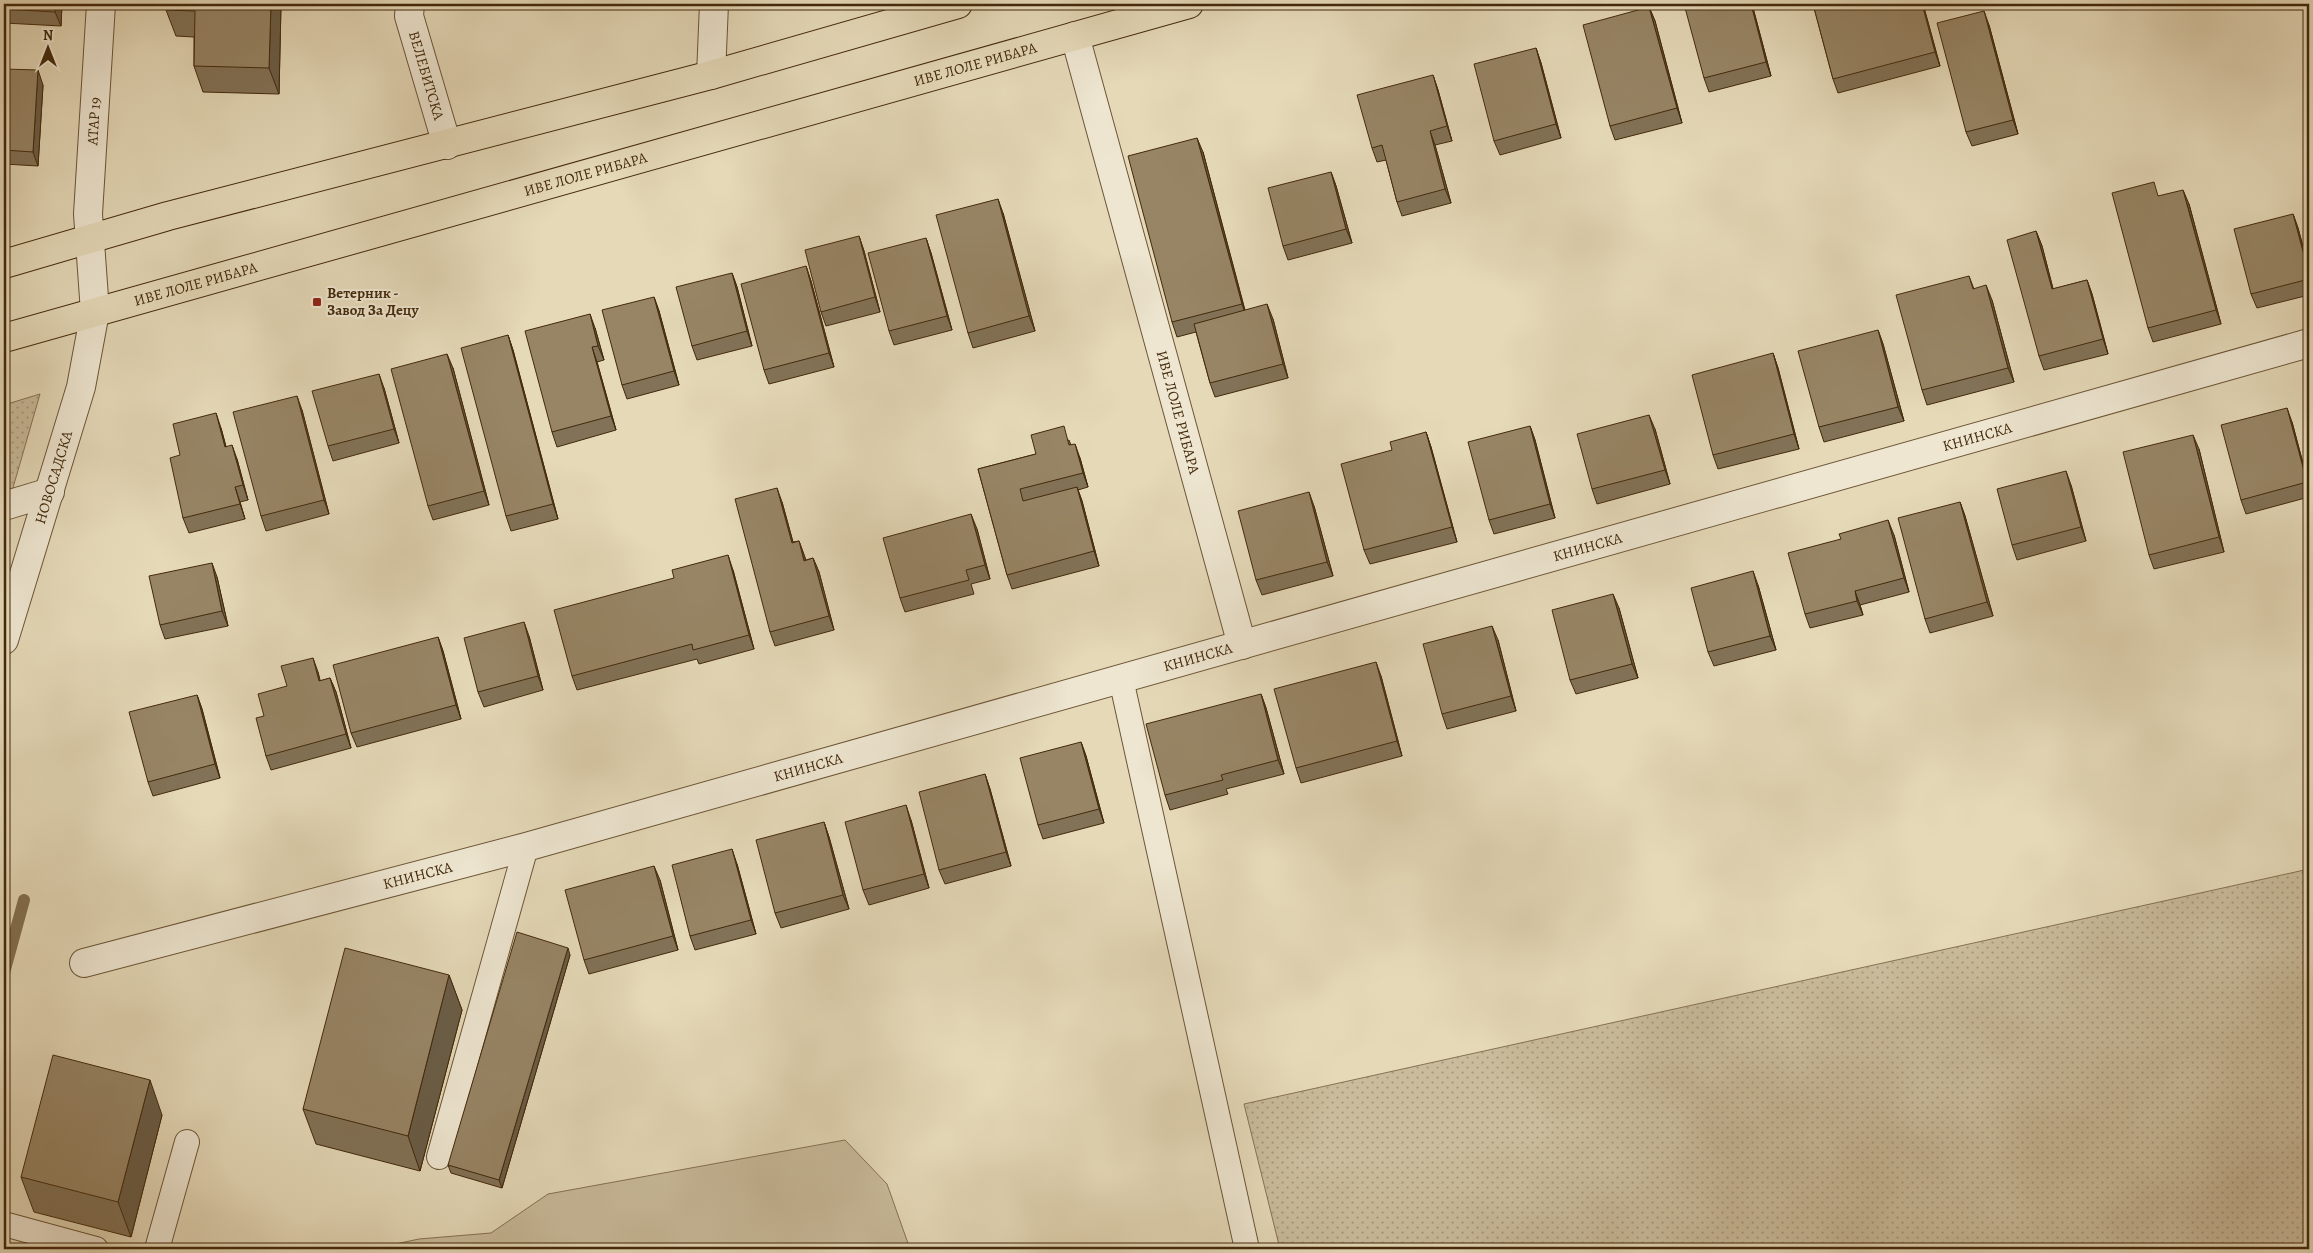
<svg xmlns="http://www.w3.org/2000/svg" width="2313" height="1253" font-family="Alegreya,serif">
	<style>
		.grass { fill: url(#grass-dots); stroke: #867253 }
		.park { fill: #c9bb9b; stroke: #867253 }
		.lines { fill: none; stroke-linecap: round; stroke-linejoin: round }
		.stream { stroke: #836f4f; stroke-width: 12 }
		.service-casing { stroke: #6c5536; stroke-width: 26 }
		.minor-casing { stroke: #6c5536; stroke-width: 30 }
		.primary-casing { stroke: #43290b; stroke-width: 30 }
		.service { stroke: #eee6d1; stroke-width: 24 }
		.minor { stroke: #eee6d1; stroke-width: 28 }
		.primary { stroke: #e5d9b8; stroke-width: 28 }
		.wall { fill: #827257; stroke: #43290b }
		.shaded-wall { fill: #6a5d47; stroke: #43290b }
		.building { fill: #978565; stroke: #43290b }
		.poi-dot { fill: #8f2418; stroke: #eee6d1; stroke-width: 2 }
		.labels { text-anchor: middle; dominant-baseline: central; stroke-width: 4; stroke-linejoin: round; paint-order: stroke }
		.street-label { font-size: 15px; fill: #43290b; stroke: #eee6d1 }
		.poi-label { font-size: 15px; font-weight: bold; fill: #43290b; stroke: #eee6d1; text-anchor: start }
	</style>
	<defs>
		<pattern id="grass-dots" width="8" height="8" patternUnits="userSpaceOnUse" patternTransform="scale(1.25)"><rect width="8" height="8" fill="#c9bb9b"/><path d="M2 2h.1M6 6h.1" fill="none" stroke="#a5987d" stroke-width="1.8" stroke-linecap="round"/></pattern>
	</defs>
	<rect width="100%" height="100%" fill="#e5d9b8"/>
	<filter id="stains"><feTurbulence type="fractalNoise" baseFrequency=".004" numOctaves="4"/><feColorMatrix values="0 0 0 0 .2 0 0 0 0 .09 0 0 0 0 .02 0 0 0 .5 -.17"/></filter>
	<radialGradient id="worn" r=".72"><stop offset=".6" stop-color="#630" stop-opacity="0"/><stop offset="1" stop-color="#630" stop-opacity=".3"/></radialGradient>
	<!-- grass -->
	<g class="grass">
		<path d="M40,394L4,519V405Z"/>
		<path d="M2309,869V1249H1280L1244,1104Z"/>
	</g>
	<!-- park -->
	<path class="park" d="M845,1140L887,1184L910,1249H372L419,1239L491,1233L548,1194Z"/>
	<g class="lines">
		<!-- stream -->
		<path class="stream" d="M4,973L24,900"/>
		<defs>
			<g id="service">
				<path d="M1121,679L1247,1249"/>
				<path d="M439,1157L526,847"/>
				<path d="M4,1224L96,1249"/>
				<path d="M157,1249L187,1142"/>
			</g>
			<g id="minor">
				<path id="s1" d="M410,4L409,16L447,145"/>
				<path id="s2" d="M1075,36L1242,645"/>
				<path d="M711,75L714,4"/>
				<path d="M4,506L50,492"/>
				<path id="s3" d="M4,640L81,387L95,312L88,214L101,4"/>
				<path id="s4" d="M84,963L526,847L2309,343"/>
			</g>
			<g id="primary">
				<path d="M4,264L168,216L711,75L958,4"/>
				<path id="s5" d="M4,338L1189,4"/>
			</g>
		</defs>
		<!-- service casing -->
		<use href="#service" class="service-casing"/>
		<!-- minor casing -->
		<use href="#minor" class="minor-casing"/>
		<!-- primary casing -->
		<use href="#primary" class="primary-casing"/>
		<!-- service -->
		<use href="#service" class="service"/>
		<!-- minor -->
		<use href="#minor" class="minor"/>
		<!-- primary -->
		<use href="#primary" class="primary"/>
	</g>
	<!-- wall -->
	<g class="wall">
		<path d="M4,4H62L61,26L4,23Z"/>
		<path d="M166,4H281L279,94L203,92L194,66V37L176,36L166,10Z"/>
		<path d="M1752,4L1771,76L1709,92L1704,78Z"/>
		<path d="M1813,4H1923L1940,66L1838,93L1833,79Z"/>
		<path d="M2062,4H2074L2063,7Z"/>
		<path d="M1649,7L1655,21L1682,123L1615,140L1610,126Z"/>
		<path d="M1989,25L2018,134L1972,146L1966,132Z"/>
		<path d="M1536,48L1541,63L1561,138L1500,155L1494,141Z"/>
		<path d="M4,69L43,85L38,166L4,164Z"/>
		<path d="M1433,75L1438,90L1452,141L1435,145L1451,203L1402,216L1397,202L1386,160L1377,162L1372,148Z"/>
		<path d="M1203,152L1245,310L1273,319L1288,378L1215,397L1210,383L1196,332L1177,337L1172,322Z"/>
		<path d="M1331,172L1336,186L1352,243L1288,260L1283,246Z"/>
		<path d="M2159,196L2189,204L2221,324L2153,342L2148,328Z"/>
		<path d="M1003,213L1035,331L973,348L968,333Z"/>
		<path d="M2293,214L2298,228L2309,269V295L2257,308L2251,294Z"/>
		<path d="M2036,231L2042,246L2053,289L2087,280L2092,294L2108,354L2044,370L2039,356Z"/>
		<path d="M859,236L864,251L880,312L826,326L821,312Z"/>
		<path d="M926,238L931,253L952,330L894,345L889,331Z"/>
		<path d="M806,266L811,281L834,367L769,384L764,370Z"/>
		<path d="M732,273L737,287L752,346L697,360L692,346Z"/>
		<path d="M1969,276L1974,289L1992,300L2014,382L1927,405L1922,390Z"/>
		<path d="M654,297L659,311L679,385L627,399L622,385Z"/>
		<path d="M595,328L604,360L597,362L616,430L557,447L552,432Z"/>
		<path d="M1878,330L1883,344L1904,421L1824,442L1819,427Z"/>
		<path d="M508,335L513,350L558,519L511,531L506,516Z"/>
		<path d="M1773,353L1778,368L1799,449L1718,469L1713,455Z"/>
		<path d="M453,368L489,505L433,520L428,506Z"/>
		<path d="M384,388L399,443L333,461L328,446Z"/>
		<path d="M302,410L329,514L266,531L261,516Z"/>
		<path d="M2292,422L2309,486V497L2246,514L2241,500Z"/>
		<path d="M1530,426L1535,440L1555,518L1494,534L1489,520Z"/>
		<path d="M221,428L226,447L237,459L248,500L240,502L245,519L189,533L183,518L180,455Z"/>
		<path d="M1655,429L1670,484L1597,504L1592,489Z"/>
		<path d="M1426,432L1431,447L1457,542L1370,564L1364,550L1392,450Z"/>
		<path d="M1069,440L1071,445L1080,458L1088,487L1078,490L1082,501L1099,566L1012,589L1007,575L978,469L1036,454Z"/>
		<path d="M2199,449L2224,552L2154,569L2149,555Z"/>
		<path d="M2071,485L2086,541L2017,560L2012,545Z"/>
		<path d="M782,502L793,542L799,541L806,560L813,558L819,572L834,630L775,646L770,632Z"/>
		<path d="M1960,502L1965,516L1993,616L1930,633L1925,619Z"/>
		<path d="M1314,506L1333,576L1262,595L1256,580Z"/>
		<path d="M977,529L990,579L971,584L974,594L905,612L900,598Z"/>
		<path d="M1894,535L1909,592L1860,605L1863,615L1810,628L1805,614Z"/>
		<path d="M733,570L754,649L699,664L697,659L577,690L572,676Z"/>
		<path d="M217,577L228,626L165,639L160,625Z"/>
		<path d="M1758,585L1776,650L1714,666L1708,652Z"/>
		<path d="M1619,608L1638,678L1576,694L1570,680Z"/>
		<path d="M529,636L543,690L484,707L478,692Z"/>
		<path d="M438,637L443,651L461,719L357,747L351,733Z"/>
		<path d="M1498,640L1516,711L1447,729L1442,714Z"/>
		<path d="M318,672L320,681L330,678L336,692L351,748L271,770L266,756L264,716L287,686Z"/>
		<path d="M1381,676L1402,756L1301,783L1296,768Z"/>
		<path d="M1261,694L1266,708L1284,774L1226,789L1228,794L1170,810L1165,795Z"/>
		<path d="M197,695L202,709L220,778L153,796L148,782Z"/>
		<path d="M1081,742L1086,756L1104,823L1043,839L1038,825Z"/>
		<path d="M985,774L990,789L1011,866L945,884L939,870Z"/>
		<path d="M911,820L929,888L869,905L863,890Z"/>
		<path d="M824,822L829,837L849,909L781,928L775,913Z"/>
		<path d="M737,864L756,934L695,950L690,936Z"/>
		<path d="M660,880L678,950L589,974L584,960Z"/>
		<path d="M570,955L502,1188L451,1173L448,1165Z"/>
		<path d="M449,975L462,1010L420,1171L316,1144L303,1109Z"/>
		<path d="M162,1115L131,1237L34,1212L21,1177Z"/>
	</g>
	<!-- shaded-wall -->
	<g class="shaded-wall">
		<path d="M56,4H62L61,26L55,12Z"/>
		<path d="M271,4H281L279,94L269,68Z"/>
		<path d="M1751,4H1752L1771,76L1766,62Z"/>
		<path d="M1922,4H1923L1940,66L1935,52Z"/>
		<path d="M1649,7L1655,21L1682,123L1677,108Z"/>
		<path d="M1984,11L1989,25L2018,134L2013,120Z"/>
		<path d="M1536,48L1541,63L1561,138L1556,124Z"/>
		<path d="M38,70L43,85L38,166L33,152Z"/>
		<path d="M1433,75L1438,90L1452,141L1447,126Z"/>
		<path d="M1430,131L1435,145L1451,203L1445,189Z"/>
		<path d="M1197,138L1203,152L1247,319L1242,304Z"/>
		<path d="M1331,172L1336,186L1352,243L1346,229Z"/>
		<path d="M2183,190L2189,204L2221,324L2216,310Z"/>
		<path d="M998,199L1003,213L1035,331L1029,316Z"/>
		<path d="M2293,214L2298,228L2309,269V274Z"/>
		<path d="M2036,231L2042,246L2057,304L2052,289Z"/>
		<path d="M859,236L864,251L880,312L875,297Z"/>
		<path d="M926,238L931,253L952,330L947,316Z"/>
		<path d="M806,266L811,281L834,367L829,353Z"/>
		<path d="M732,273L737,287L752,346L747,331Z"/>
		<path d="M2087,280L2092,294L2108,354L2103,339Z"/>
		<path d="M1986,285L1992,300L2014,382L2008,368Z"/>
		<path d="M654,297L659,311L679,385L674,371Z"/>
		<path d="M1267,304L1273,319L1288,378L1283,364Z"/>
		<path d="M590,314L595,328L604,360L598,346Z"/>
		<path d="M1878,330L1883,344L1904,421L1898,407Z"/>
		<path d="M508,335L513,350L558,519L553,504Z"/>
		<path d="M592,347L597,362L616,430L611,416Z"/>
		<path d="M1773,353L1778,368L1799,449L1794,434Z"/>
		<path d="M447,354L453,368L489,505L484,491Z"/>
		<path d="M379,374L384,388L399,443L394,429Z"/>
		<path d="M297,396L302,410L329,514L324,500Z"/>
		<path d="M2287,408L2292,422L2309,486V489L2307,482Z"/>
		<path d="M216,413L221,428L230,461L225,447Z"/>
		<path d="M1649,415L1655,429L1670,484L1665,470Z"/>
		<path d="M1530,426L1535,440L1555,518L1550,504Z"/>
		<path d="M1426,432L1431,447L1457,542L1452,527Z"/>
		<path d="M2193,435L2199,449L2224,552L2219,537Z"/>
		<path d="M1075,444L1080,458L1088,487L1083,473Z"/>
		<path d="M232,445L237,459L248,500L243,485Z"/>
		<path d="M2066,471L2071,485L2086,541L2081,527Z"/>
		<path d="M235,487L240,502L245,519L240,504Z"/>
		<path d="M1077,487L1082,501L1099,566L1094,551Z"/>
		<path d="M777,488L782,502L797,557L792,543Z"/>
		<path d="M1309,492L1314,506L1333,576L1327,562Z"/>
		<path d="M1960,502L1965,516L1993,616L1987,602Z"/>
		<path d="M971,514L977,529L990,579L985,565Z"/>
		<path d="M1888,520L1894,535L1909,592L1904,578Z"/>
		<path d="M799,541L804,555L810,575L804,561Z"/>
		<path d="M728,555L733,570L754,649L749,635Z"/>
		<path d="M813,558L819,572L834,630L829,616Z"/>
		<path d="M212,563L217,577L228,626L222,611Z"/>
		<path d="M1753,571L1758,585L1776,650L1770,636Z"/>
		<path d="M1855,591L1860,605L1863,615L1857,601Z"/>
		<path d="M1613,594L1619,608L1638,678L1632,664Z"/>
		<path d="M524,622L529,636L543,690L538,676Z"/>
		<path d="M1492,626L1498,640L1516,711L1511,696Z"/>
		<path d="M438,637L443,651L461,719L456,705Z"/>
		<path d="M313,658L318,672L324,696L319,681Z"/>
		<path d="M1376,662L1381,676L1402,756L1397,741Z"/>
		<path d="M330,678L336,692L351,748L346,734Z"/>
		<path d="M1261,694L1266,708L1284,774L1278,760Z"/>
		<path d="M197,695L202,709L220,778L215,764Z"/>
		<path d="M1081,742L1086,756L1104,823L1099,809Z"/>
		<path d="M985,774L990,789L1011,866L1006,852Z"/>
		<path d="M906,805L911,820L929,888L924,874Z"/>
		<path d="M824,822L829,837L849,909L843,895Z"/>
		<path d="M732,849L737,864L756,934L751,920Z"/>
		<path d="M654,866L660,880L678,950L673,936Z"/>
		<path d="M568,948L570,955L502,1188L499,1180Z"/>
		<path d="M449,975L462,1010L420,1171L408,1136Z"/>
		<path d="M150,1080L162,1115L131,1237L118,1202Z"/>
	</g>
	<!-- building -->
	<g class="building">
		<path d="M4,4H56L55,12L4,9Z"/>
		<path d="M166,4H271L269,68L194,66L195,11L166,10Z"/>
		<path d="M1684,4H1751L1766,62L1704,78Z"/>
		<path d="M1813,4H1922L1935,52L1833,79Z"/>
		<path d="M1649,7L1677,108L1610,126L1583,25Z"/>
		<path d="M1984,11L2013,120L1966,132L1937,23Z"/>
		<path d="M1536,48L1556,124L1494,141L1474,64Z"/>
		<path d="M4,69L38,70L33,152L4,150Z"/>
		<path d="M1433,75L1447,126L1430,131L1445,189L1397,202L1382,145L1372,148L1357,95Z"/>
		<path d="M1197,138L1242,304L1172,322L1128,156Z"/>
		<path d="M1331,172L1346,229L1283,246L1268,188Z"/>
		<path d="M2154,182L2158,196L2183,190L2216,310L2148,328L2112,193Z"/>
		<path d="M998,199L1029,316L968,333L936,215Z"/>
		<path d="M2293,214L2309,274V279L2251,294L2234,229Z"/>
		<path d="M2036,231L2052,289L2087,280L2103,339L2039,356L2007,240Z"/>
		<path d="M859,236L875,297L821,312L805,250Z"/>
		<path d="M926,238L947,316L889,331L868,253Z"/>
		<path d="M806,266L829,353L764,370L741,284Z"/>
		<path d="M732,273L747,331L692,346L676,287Z"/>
		<path d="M1969,276L1973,289L1986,285L2008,368L1922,390L1896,295Z"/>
		<path d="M654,297L674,371L622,385L602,310Z"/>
		<path d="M1267,304L1283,364L1210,383L1194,324Z"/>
		<path d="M590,314L598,346L592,347L611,416L552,432L525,331Z"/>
		<path d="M1878,330L1898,407L1819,427L1798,351Z"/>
		<path d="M508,335L553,504L506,516L461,348Z"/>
		<path d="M1773,353L1794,434L1713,455L1692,375Z"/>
		<path d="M447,354L484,491L428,506L391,369Z"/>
		<path d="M379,374L394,429L328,446L312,391Z"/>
		<path d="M297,396L324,500L261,516L233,412Z"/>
		<path d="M2287,408L2307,482L2241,500L2221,425Z"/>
		<path d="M216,413L225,447L232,445L243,485L235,487L240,504L183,518L170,458L180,455L173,424Z"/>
		<path d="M1649,415L1665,470L1592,489L1577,434Z"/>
		<path d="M1064,426L1069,445L1075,444L1083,473L1020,489L1023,501L1077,487L1094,551L1007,575L978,469L1036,454L1031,435Z"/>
		<path d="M1530,426L1550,504L1489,520L1468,442Z"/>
		<path d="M1426,432L1452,527L1364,550L1341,464L1392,450L1390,442Z"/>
		<path d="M2193,435L2219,537L2149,555L2123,452Z"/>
		<path d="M2066,471L2081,527L2012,545L1997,489Z"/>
		<path d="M777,488L792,543L799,541L804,561L813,558L829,616L770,632L735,499Z"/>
		<path d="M1309,492L1327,562L1256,580L1238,511Z"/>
		<path d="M1960,502L1987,602L1925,619L1898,518Z"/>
		<path d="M971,514L985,565L966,570L969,580L900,598L883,538Z"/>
		<path d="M1888,520L1904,578L1855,591L1857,601L1805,614L1788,553L1841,539L1839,534Z"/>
		<path d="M728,555L749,635L693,650L692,644L572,676L554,610L674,578L672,570Z"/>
		<path d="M212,563L222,611L160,625L149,576Z"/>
		<path d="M1753,571L1770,636L1708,652L1691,588Z"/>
		<path d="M1613,594L1632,664L1570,680L1552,610Z"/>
		<path d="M524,622L538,676L478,692L464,638Z"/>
		<path d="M1492,626L1511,696L1442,714L1423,644Z"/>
		<path d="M438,637L456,705L351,733L333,665Z"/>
		<path d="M313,658L319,681L330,678L346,734L266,756L256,718L264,716L258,694L287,686L281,666Z"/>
		<path d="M1376,662L1397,741L1296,768L1274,689Z"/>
		<path d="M1261,694L1278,760L1221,775L1223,780L1165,795L1146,724Z"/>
		<path d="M197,695L215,764L148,782L129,712Z"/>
		<path d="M1081,742L1099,809L1038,825L1020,758Z"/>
		<path d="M985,774L1006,852L939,870L919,792Z"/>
		<path d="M906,805L924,874L863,890L845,822Z"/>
		<path d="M824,822L843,895L775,913L756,840Z"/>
		<path d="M732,849L751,920L690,936L672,865Z"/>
		<path d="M654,866L673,936L584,960L565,890Z"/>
		<path d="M517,932L568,948L499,1180L448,1165Z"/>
		<path d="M345,948L449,975L408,1136L303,1109Z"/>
		<path d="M53,1055L150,1080L118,1202L21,1177Z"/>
	</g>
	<!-- markers -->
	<rect class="poi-dot" x="312" y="297" width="10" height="10" rx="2.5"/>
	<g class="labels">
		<!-- street labels -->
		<g class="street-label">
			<text stroke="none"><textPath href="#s5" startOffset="1009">ИВЕ ЛОЛЕ РИБАРА</textPath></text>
			<text stroke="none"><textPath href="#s1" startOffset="74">ВЕЛЕБИТСКА</textPath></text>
			<text stroke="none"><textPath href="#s3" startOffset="532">АТАР 19</textPath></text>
			<text stroke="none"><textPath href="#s5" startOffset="604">ИВЕ ЛОЛЕ РИБАРА</textPath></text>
			<text stroke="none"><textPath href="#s5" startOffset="199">ИВЕ ЛОЛЕ РИБАРА</textPath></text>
			<text stroke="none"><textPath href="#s2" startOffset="390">ИВЕ ЛОЛЕ РИБАРА</textPath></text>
			<text stroke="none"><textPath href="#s4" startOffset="1965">КНИНСКА</textPath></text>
			<text stroke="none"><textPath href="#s3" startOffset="170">НОВОСАДСКА</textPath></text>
			<text stroke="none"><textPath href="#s4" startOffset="1560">КНИНСКА</textPath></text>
			<text stroke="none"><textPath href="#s4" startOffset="1155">КНИНСКА</textPath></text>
			<text stroke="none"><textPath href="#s4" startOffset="750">КНИНСКА</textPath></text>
			<text stroke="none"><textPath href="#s4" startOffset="345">КНИНСКА</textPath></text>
		</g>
		<!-- poi labels -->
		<g class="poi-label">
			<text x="327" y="293">Ветерник -<tspan x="327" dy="17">Завод За Децу</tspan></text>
		</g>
	</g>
	<!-- margin -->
	<rect width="2313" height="1253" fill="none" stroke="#e5d9b8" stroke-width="20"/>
	<rect x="5" y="5" width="2303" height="1243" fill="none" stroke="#43290b" stroke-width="2.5"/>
	<rect x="10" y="10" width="2293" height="1233" fill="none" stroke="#43290b"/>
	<!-- north arrow -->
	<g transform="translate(48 48)" stroke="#eee6d1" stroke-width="4" paint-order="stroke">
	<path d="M0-4L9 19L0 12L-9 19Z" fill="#43290b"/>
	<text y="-8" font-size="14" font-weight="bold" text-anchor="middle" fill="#43290b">N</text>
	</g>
	<rect width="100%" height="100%" filter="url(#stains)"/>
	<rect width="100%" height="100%" fill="url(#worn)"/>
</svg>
